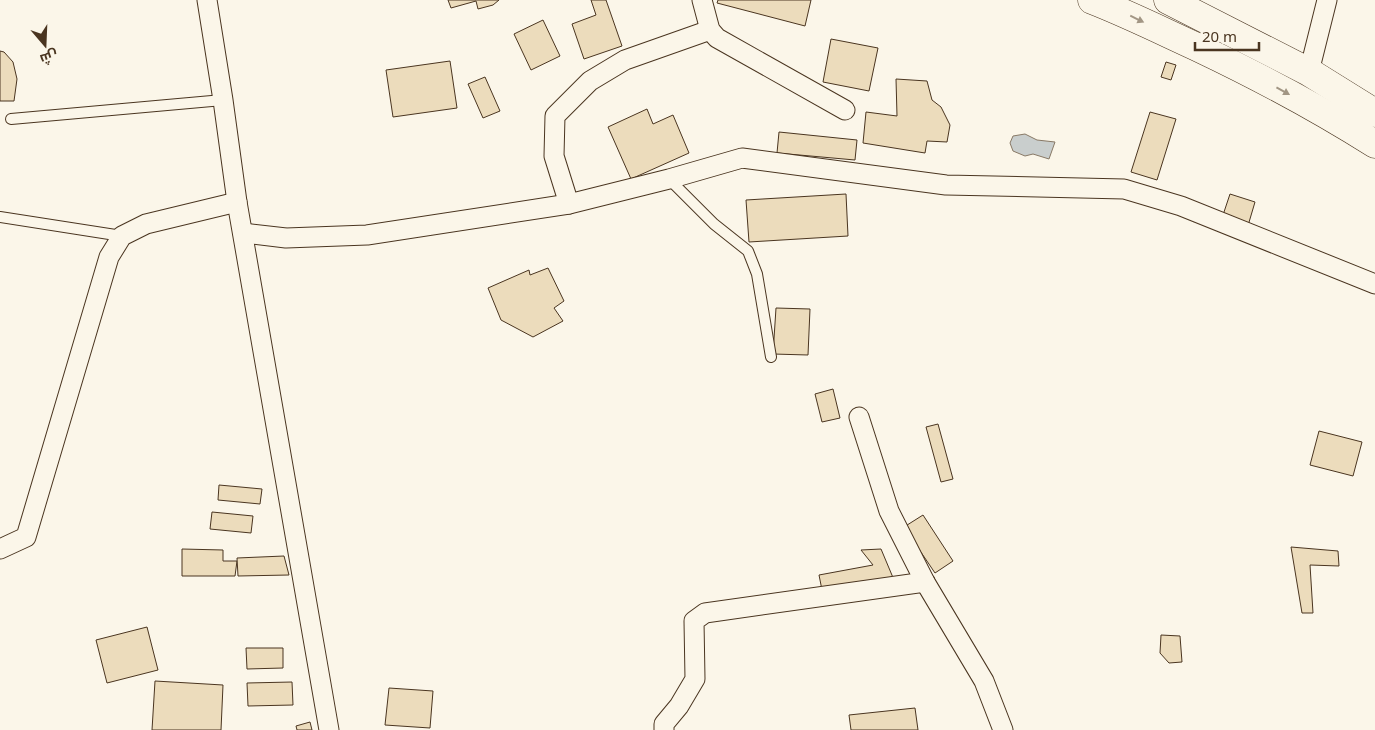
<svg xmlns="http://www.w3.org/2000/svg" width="1375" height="730" font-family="'Noto Sans',Cairo,sans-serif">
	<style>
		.water { fill: #c9cecd; stroke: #887966 }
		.building { fill: #ecdcbc; stroke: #4a3520 }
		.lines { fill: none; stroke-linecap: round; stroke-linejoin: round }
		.lane-casing { stroke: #4a3520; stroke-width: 12 }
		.street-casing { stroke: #4a3520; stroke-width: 21 }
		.secondary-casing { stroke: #4a3520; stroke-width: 29 }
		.lane { stroke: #fbf6e9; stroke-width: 10 }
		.street { stroke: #fbf6e9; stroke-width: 19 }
		.secondary { stroke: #fbf6e9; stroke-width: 28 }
		.oneway { fill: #a29684 }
	</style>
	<rect width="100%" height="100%" fill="#fbf6e9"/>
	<!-- water -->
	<path class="water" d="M1025,134L1037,140L1055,142L1049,159L1033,154L1025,156L1013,151L1010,143L1013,136Z"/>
	<!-- building -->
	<g class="building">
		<path d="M448,0H499L493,5L478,9L476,1L451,8Z"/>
		<path d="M591,0H606L622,46L584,59L572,24L596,15Z"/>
		<path d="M718,0H811L805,26L717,3Z"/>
		<path d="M543,20L560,56L531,70L514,34Z"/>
		<path d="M831,39L878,48L869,91L823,82Z"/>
		<path d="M0,51L4,52L13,62L17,79L14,101H0Z"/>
		<path d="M450,61L457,108L393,117L386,70Z"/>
		<path d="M1166,62L1176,65L1171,80L1161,77Z"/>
		<path d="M485,77L500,111L483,118L468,84Z"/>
		<path d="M896,79L927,81L932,100L941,107L950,125L947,142L927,141L925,153L863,143L866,112L897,116Z"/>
		<path d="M647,109L653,124L673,115L689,153L631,179L608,127Z"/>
		<path d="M1150,112L1176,119L1157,180L1131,172Z"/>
		<path d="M779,132L857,140L855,160L777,153Z"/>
		<path d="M846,194L848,236L749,242L746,200Z"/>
		<path d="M1230,194L1255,202L1247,229L1221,221Z"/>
		<path d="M548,268L564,301L554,308L563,321L533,337L501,320L488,288L529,270L530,275Z"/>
		<path d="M776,308L810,309L808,355L773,354Z"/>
		<path d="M833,389L840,418L822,422L815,394Z"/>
		<path d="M938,424L953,479L941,482L926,427Z"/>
		<path d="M1319,431L1362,442L1353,476L1310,465Z"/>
		<path d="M219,485L262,489L260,504L218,500Z"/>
		<path d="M212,512L253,516L251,533L210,529Z"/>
		<path d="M923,515L953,561L935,573L904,527Z"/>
		<path d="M1291,547L1338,551L1339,566L1310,565L1313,613H1302Z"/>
		<path d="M182,549L223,550V561H237L235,576H182Z"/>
		<path d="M881,549L894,580L822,590L819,575L873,565L861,550Z"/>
		<path d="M284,556L289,575L238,576L237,558Z"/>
		<path d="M147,627L158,670L107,683L96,640Z"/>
		<path d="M1161,635L1180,636L1182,662L1169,663L1160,653Z"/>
		<path d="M246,648H283V668L247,669Z"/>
		<path d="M155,681L223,685L221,730H152Z"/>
		<path d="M292,682L293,705L248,706L247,683Z"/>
		<path d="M389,688L433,691L430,728L385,725Z"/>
		<path d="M915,708L918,730H851L849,715Z"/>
		<path d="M310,722L312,730H297L296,726Z"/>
	</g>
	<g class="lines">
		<defs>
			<g id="lane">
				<path d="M11,119L223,100"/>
				<path d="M669,179L714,224L748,251L757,274L771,357"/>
				<path d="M0,217L122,236"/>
			</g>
			<g id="street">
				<path d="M207,0L223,100L237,202L329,730"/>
				<path d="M702,0L710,30L717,38L845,110"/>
				<path d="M1309,72L1327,0"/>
				<path d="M569,204L554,156L555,116L590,81L625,60L710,30"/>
				<path d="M243,233L286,238L367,235L569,204L669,179L742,158L946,185L1124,189L1181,206L1375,284"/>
				<path d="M859,417L889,511L925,582L984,681L1003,730"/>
				<path d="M0,549L26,537L109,257L122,236L146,224L237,202"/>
				<path d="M664,730V724L679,706L695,679L694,621L705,613L925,582"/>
			</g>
			<g id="secondary">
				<path d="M1092,0C1128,14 1162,31 1197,47C1258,76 1318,108 1375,144"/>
				<path d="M1168,0L1309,72L1375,113"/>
			</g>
		</defs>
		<!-- lane casing -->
		<use href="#lane" class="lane-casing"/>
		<!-- street casing -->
		<use href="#street" class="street-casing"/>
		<!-- secondary casing -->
		<use href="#secondary" class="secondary-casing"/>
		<!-- lane -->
		<use href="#lane" class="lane"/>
		<!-- street -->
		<use href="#street" class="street"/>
		<!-- secondary -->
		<use href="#secondary" class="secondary"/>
	</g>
	<!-- one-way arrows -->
	<defs><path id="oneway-solid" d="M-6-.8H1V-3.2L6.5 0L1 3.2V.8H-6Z" transform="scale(1.25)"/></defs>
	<g class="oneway">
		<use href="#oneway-solid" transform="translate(1137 19) rotate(26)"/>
		<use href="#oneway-solid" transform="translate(1283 91) rotate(29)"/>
	</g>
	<!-- north arrow -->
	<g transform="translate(45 45) rotate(161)" stroke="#fbf6e9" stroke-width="4" paint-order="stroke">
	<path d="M0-4L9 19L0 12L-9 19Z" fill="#4a3520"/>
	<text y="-8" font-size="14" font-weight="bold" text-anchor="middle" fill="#4a3520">ش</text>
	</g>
	<!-- scale -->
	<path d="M1195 42v8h64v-8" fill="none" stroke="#4a3520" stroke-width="2.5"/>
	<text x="1202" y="42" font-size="15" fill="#4a3520" stroke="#fbf6e9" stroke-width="4" paint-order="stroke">20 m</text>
</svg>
